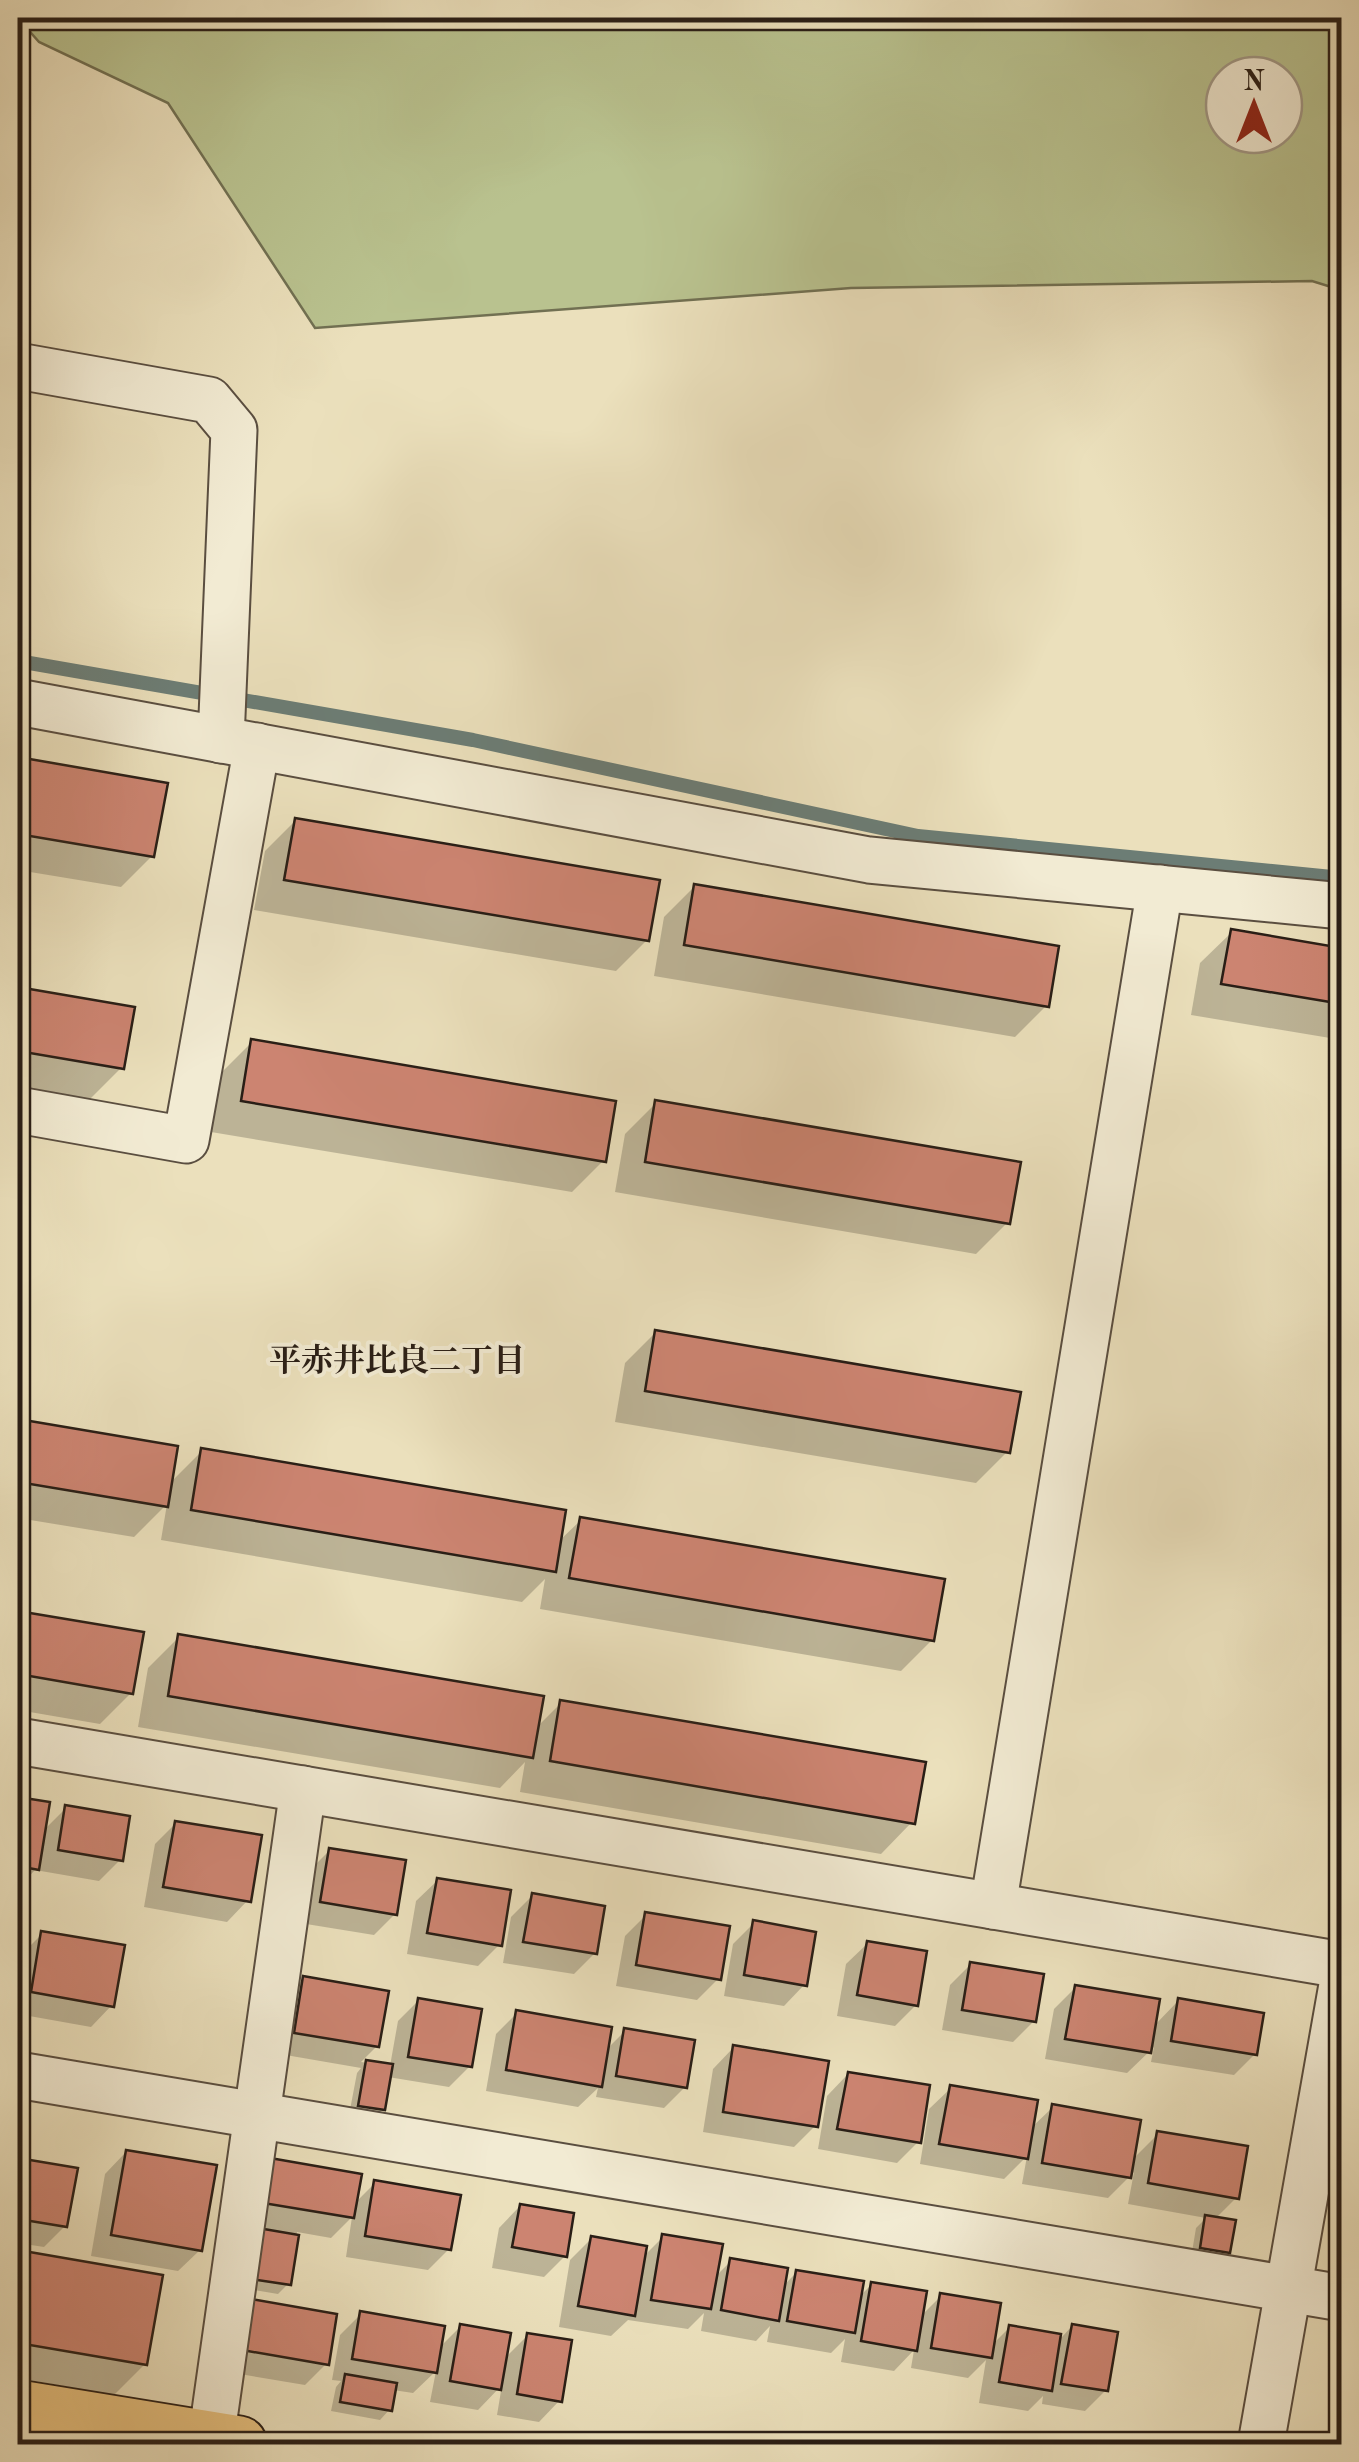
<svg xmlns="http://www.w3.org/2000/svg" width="1359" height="2462" font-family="'Old Standard TT','Noto Serif JP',serif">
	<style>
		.green { fill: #b9c28f; stroke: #717052; stroke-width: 2.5; fill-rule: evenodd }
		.shadow { fill: #0003 }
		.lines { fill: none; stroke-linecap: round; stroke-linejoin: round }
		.stream { stroke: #6c7d75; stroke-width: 14 }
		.building { fill: #cc8471; stroke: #291e16; stroke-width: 2.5 }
		.minor-casing { stroke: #5a4e40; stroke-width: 49 }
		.major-casing { stroke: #291e16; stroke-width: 59 }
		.minor { stroke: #f2ebd3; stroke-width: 45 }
		.major { stroke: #e6c07e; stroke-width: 55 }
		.labels { text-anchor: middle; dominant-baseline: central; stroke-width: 8; stroke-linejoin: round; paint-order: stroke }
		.neighbourhood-label { font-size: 32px; font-weight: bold; fill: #291e16; stroke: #f2ebd3 }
	</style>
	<rect width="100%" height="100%" fill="#ebe0bc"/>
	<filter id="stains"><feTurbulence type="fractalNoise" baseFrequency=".002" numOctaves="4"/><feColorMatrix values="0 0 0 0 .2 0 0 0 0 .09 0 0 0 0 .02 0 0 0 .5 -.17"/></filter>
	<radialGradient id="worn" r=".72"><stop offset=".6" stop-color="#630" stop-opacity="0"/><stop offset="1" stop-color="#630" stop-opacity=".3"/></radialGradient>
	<!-- green -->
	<path class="green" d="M18,18H1341V290L1312,281L851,288L315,328L168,103L39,42ZM1224,75H1284V135H1224Z"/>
	<!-- shadow -->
	<g class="shadow">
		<path d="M18,760L165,785L152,856L121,887L18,870Z"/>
		<path d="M296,820L647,940L616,971L254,910L265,851Z"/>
		<path d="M695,886L1046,1006L1015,1037L654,976L664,917Z"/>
		<path d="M1232,932L1342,951V1040L1191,1015L1200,963Z"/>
		<path d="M18,990L132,1009L122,1067L90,1099L18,1086Z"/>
		<path d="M252,1042L603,1161L572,1192L211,1132L221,1073Z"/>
		<path d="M656,1103L1007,1223L976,1254L615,1192L625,1134Z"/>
		<path d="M656,1332L1007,1452L976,1483L615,1422L625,1363Z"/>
		<path d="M18,1421L175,1448L169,1484L202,1451L558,1542L581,1520L932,1640L901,1671L540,1609L545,1579L522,1602L161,1540L167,1504L134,1537L18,1518Z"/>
		<path d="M18,1613L141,1635L131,1693L100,1724L18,1710Z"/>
		<path d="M179,1637L536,1728L561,1703L912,1822L881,1854L520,1792L525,1762L500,1788L138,1727L148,1668Z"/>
		<path d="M18,1799L47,1804L43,1831L66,1808L120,1860L99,1881L35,1870L18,1888Z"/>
		<path d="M176,1823L248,1900L227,1922L144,1907L155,1844Z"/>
		<path d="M330,1850L395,1914L374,1935L300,1923L309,1871Z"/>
		<path d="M438,1880L499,1945L478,1966L407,1954L416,1901Z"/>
		<path d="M532,1896L595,1953L574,1974L503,1963L511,1917Z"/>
		<path d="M646,1915L718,1979L697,2000L616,1986L625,1936Z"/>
		<path d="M754,1923L805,1984L784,2006L724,1996L733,1944Z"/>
		<path d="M42,1934L112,2005L91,2027L18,2014L21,1955Z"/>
		<path d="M868,1943L916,2005L895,2026L837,2016L846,1964Z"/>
		<path d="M971,1964L1034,2021L1013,2042L942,2030L950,1985Z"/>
		<path d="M304,1978L377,2046L361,2062L390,2066L398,2021L419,2000L470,2066L449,2087L388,2077L383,2109L373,2119L349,2115L357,2073L361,2068L274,2053L283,2000Z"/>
		<path d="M1075,1988L1153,2027L1179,2000L1255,2054L1234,2075L1151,2062L1154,2047L1127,2073L1045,2059L1054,2009Z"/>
		<path d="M517,2013L606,2050L625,2031L685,2087L664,2108L596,2097L598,2088L578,2107L486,2091L496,2034Z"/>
		<path d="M734,2047L815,2126L794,2147L703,2132L713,2069Z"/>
		<path d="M848,2074L918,2142L897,2163L818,2149L827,2096Z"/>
		<path d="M951,2088L1030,2129L1053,2107L1132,2160L1158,2134L1236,2198L1215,2219L1228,2252L1218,2262L1191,2258L1196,2228L1206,2218L1128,2204L1134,2172L1108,2198L1022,2184L1027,2156L1004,2179L920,2164L929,2109Z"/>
		<path d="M126,2152L200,2250L178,2271L91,2256L105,2174Z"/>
		<path d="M25,2162L65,2226L44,2247L18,2243V2170Z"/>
		<path d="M250,2182L354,2204L375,2183L449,2249L428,2270L346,2257L352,2217L331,2238L297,2232L288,2284L278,2294L241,2288Z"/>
		<path d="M520,2206L565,2256L544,2277L492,2268L499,2228Z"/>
		<path d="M663,2237L714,2278L731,2261L782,2287L797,2272L858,2298L872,2284L921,2316L941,2296L991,2346L1009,2328L1062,2337L1072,2326L1106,2390L1085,2411L1042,2404L1043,2396L1028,2411L979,2403L986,2360L968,2378L911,2368L914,2350L894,2371L841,2362L845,2339L831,2353L767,2342L770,2326L756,2341L701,2331L704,2313L688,2329L628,2320L611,2336L559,2327L570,2260L591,2239L642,2258Z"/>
		<path d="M18,2253L160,2277L145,2364L114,2395L18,2378Z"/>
		<path d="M361,2314L438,2349L461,2326L503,2360L528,2335L560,2400L539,2422L497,2415L502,2385L478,2410L430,2402L436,2371L413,2393L393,2390L390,2409L380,2420L331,2411L336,2387L341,2381L332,2380L340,2335Z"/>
		<path d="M230,2323L326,2364L305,2385L222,2371Z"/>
	</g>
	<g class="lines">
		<!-- stream -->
		<path class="stream" d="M18,661L473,740L918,836L1342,878"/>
	</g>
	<!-- building -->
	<g class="building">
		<path d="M18,757L168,783L154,857L18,834Z"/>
		<path d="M295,818L660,880L649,941L284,880Z"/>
		<path d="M694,884L1059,946L1049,1007L684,945Z"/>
		<path d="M1231,929L1342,948V1004L1221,984Z"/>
		<path d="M18,987L135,1007L124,1069L18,1051Z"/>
		<path d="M251,1039L616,1101L606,1162L241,1101Z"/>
		<path d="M655,1100L1021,1162L1010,1224L645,1162Z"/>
		<path d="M655,1330L1021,1392L1010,1453L645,1391Z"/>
		<path d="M18,1419L178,1446L168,1507L18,1482Z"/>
		<path d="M201,1448L566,1510L556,1572L191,1510Z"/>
		<path d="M580,1517L945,1579L934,1641L569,1578Z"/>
		<path d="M18,1611L144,1632L133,1694L18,1674Z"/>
		<path d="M178,1634L544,1696L533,1758L168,1696Z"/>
		<path d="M560,1700L926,1762L915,1824L550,1761Z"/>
		<path d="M18,1797L50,1802L39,1870L18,1866Z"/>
		<path d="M65,1805L130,1816L123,1861L58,1850Z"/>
		<path d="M175,1821L262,1835L251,1902L163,1887Z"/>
		<path d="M329,1848L406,1860L397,1915L320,1902Z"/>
		<path d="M437,1878L511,1890L502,1946L427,1933Z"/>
		<path d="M532,1893L605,1906L597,1954L523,1942Z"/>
		<path d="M645,1912L730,1926L721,1980L636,1965Z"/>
		<path d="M753,1920L816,1932L807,1986L744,1975Z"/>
		<path d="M41,1931L125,1945L114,2007L31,1992Z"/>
		<path d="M867,1941L927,1951L918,2006L857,1995Z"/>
		<path d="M970,1962L1044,1974L1036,2022L962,2010Z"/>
		<path d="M303,1976L389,1991L379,2047L294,2033Z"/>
		<path d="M1075,1985L1160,1999L1151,2053L1065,2039Z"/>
		<path d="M418,1998L482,2009L472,2067L408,2057Z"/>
		<path d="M1178,1998L1264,2013L1257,2055L1171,2041Z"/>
		<path d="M516,2010L612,2027L602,2087L506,2070Z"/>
		<path d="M624,2028L695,2040L687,2088L616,2076Z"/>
		<path d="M733,2045L829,2061L818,2127L723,2112Z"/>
		<path d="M366,2060L393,2064L385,2110L358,2106Z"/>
		<path d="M848,2072L930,2085L921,2143L837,2129Z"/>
		<path d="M950,2085L1038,2100L1028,2159L939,2144Z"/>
		<path d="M1052,2104L1141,2120L1131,2178L1042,2163Z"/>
		<path d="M1157,2131L1248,2146L1239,2199L1148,2183Z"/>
		<path d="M126,2150L217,2165L202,2251L111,2235Z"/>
		<path d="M270,2158L362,2174L354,2218L263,2203Z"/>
		<path d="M24,2159L78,2168L67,2227L18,2219Z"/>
		<path d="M374,2180L461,2195L451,2250L365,2236Z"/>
		<path d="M520,2204L574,2213L567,2257L512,2247Z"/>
		<path d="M1205,2215L1236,2220L1230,2253L1200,2248Z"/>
		<path d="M258,2228L299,2235L291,2285L250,2279Z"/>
		<path d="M662,2234L723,2244L711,2309L651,2300Z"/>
		<path d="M591,2236L647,2246L635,2316L578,2306Z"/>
		<path d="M18,2250L163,2275L147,2365L18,2343Z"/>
		<path d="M730,2258L788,2268L779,2321L721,2310Z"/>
		<path d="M796,2270L864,2281L855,2333L787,2321Z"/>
		<path d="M871,2282L927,2291L917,2351L861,2341Z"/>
		<path d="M940,2293L1001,2303L992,2358L931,2348Z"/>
		<path d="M251,2299L337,2314L329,2365L242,2350Z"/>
		<path d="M360,2311L445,2326L437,2373L352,2359Z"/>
		<path d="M460,2324L511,2333L501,2390L450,2381Z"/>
		<path d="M1072,2324L1118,2332L1108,2391L1061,2384Z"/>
		<path d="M1009,2325L1061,2334L1052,2391L999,2382Z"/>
		<path d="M527,2333L572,2340L562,2402L517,2394Z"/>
		<path d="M345,2374L397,2383L392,2411L340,2402Z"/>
	</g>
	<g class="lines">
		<defs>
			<g id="minor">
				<path d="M18,366L209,400L234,430L221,740"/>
				<path d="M18,702L869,860L1342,906"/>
				<path d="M18,1110L186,1140L257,746"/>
				<path d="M18,1741L1342,1965"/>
				<path d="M993,1906L1160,888"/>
				<path d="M18,2075L1342,2298"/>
				<path d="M211,2440L303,1789"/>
				<path d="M1261,2444L1342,1985"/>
			</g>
			<path id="major" d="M18,2408L239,2444"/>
		</defs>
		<!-- minor casing -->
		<use href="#minor" class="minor-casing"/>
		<!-- major casing -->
		<use href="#major" class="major-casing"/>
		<!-- minor -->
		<use href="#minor" class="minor"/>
		<!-- major -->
		<use href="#major" class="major"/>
	</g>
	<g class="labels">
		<!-- neighbourhood labels -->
		<g class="neighbourhood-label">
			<text x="397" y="1363">平赤井比良二丁目</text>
		</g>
	</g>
	<!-- margin -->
	<rect width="1359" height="2462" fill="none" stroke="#ebe0bc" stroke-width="60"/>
	<rect x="20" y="20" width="1319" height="2422" fill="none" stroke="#291e16" stroke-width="5"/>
	<rect x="30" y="30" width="1299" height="2402" fill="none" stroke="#291e16" stroke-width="2.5"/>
	<!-- north arrow -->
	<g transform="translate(1254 105)"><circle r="48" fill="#f2ebd3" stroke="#a29987" stroke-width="2.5"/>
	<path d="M0-8L18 38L0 25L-18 38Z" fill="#8f2418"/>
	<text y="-15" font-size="28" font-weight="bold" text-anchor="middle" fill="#291e16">N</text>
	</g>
	<rect width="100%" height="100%" filter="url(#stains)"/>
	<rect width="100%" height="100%" fill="url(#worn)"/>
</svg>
